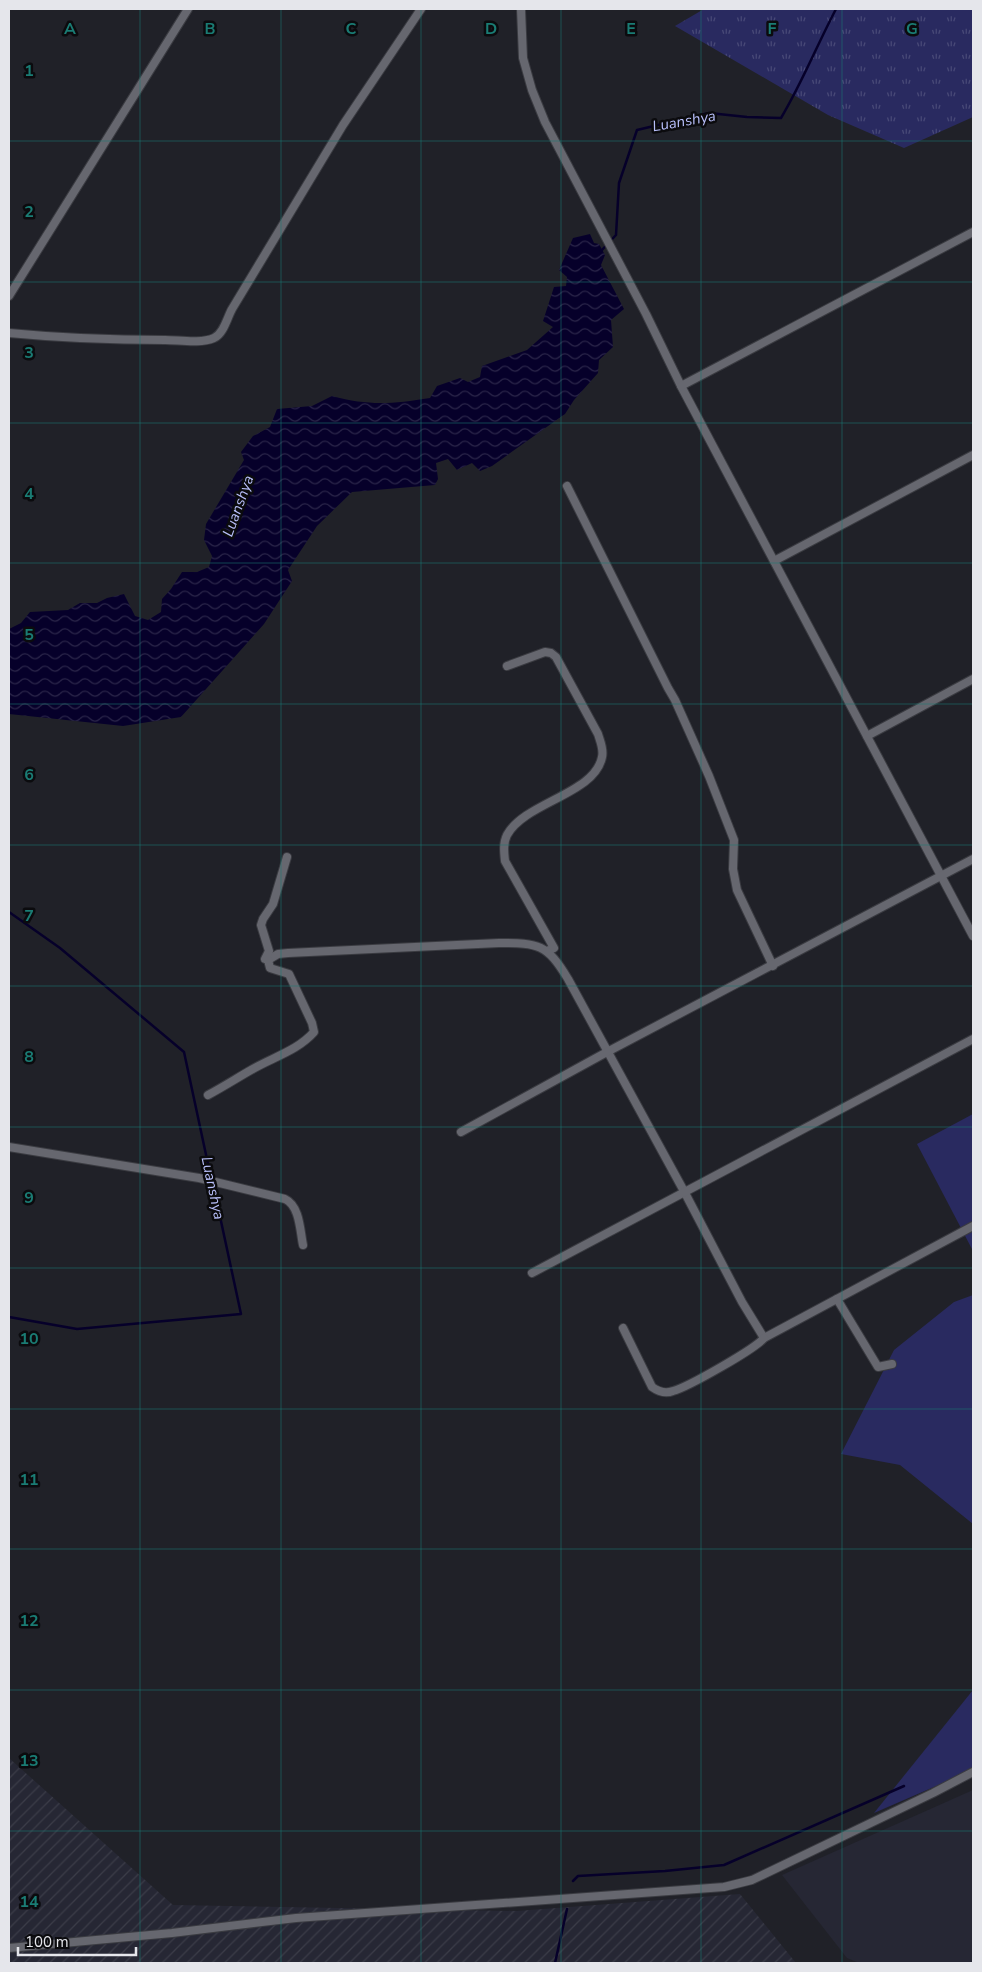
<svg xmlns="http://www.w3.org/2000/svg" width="982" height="1972" font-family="'Nunito Sans',sans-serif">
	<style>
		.built { fill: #262734 }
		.industrial { fill: url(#industrial-furrows) }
		.grass { fill: url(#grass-tufts) }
		.park { fill: #292a60 }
		.water { fill: url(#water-waves) }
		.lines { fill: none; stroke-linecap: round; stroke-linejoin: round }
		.stream { stroke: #06002a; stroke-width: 2.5 }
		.street-casing { stroke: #3a3b41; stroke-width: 10 }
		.street { stroke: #66676f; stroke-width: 8 }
		.grid { fill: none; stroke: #1a7c74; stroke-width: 1; stroke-opacity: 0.55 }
		.labels { text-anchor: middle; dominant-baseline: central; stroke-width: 5; stroke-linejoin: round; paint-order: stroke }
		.water-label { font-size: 15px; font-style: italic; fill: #b8bffa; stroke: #0b0b0e }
		.grid-label { font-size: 16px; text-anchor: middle; font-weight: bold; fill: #1a7c74; stroke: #0b0b0e; stroke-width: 5; stroke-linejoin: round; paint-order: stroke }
	</style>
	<defs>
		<pattern id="industrial-furrows" width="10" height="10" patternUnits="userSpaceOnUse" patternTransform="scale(1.25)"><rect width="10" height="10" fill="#262734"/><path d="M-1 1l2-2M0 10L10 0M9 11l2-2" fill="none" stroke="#3b3c48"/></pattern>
		<pattern id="grass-tufts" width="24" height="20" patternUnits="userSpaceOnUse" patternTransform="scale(1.25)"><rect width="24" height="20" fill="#292a60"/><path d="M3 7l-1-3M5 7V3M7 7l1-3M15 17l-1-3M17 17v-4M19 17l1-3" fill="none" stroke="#484977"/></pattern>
		<pattern id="water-waves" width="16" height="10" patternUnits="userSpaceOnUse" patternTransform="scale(1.25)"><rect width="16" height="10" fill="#06002a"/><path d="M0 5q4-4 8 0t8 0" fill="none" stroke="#2a2549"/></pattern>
	</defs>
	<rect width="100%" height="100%" fill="#202128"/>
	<!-- built -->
	<path class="built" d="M973,1790V1963H859L847,1958L782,1875Z"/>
	<!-- industrial -->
	<path class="industrial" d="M9,1758L173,1905L517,1911L740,1894L796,1963H9Z"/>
	<!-- grass -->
	<path class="grass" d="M704,9H973V117L904,148L828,115L675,26Z"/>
	<!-- park -->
	<g class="park">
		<path d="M973,1114V1251L917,1144Z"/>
		<path d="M973,1295V1524L900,1465L841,1454L894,1350L954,1302Z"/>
		<path d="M973,1690V1770L874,1813Z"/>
	</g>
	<!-- water -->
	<path class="water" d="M590,234L594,243L599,244L605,255L601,265L624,309L611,320L613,347L599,360L598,373L574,400L565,414L492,466L480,471L472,463L457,470L448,459L436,463L438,479L435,485L352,492L317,526L288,570L292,581L264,624L181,717L123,726L9,714V629L21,623L30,612L68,610L80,603H97L107,598L124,594L135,616L148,620L161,612L162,599L171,589L182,572H197L209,567L212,556L204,540L206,524L244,460L241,452L253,436L270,427L277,409L312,406L332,396C369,406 392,404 430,398L437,386L460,378L468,382L480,377L482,366L527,350L553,327L543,321L554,287L566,286L567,277L559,270L573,238Z"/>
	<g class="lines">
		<!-- stream -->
		<g class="stream">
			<path d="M601,251L616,235L619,183L637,130L709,113L747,117L781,118C802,83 817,45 836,9"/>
			<path d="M9,912L60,948L184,1052L211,1178"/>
			<path d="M9,1317L77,1329L241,1314L213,1184"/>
			<path d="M573,1881L578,1876L665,1871L724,1865L904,1786"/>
			<path d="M555,1963L567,1909"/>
		</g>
		<defs>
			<g id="street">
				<path d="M521,9L523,58L532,90L545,122L646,314L681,386L973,936"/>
				<path d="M9,296L188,9"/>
				<path d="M9,333C61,338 113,340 165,340C179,340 200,344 214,338C224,333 227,318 232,309L343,125L421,9"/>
				<path d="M681,386L973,232"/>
				<path d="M567,486L668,688L675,700L709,776L734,840L733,869L737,890L773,966"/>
				<path d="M774,561L973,455"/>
				<path d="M507,666L545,652L551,653L556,657L598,734C600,741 604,749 602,757C595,794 525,802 507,835C503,843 504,852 505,861L554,948L547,951"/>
				<path d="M867,736L973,679"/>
				<path d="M268,960L278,954L288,953L499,943C539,943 547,944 568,979L685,1193L742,1302L764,1338L973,1226"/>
				<path d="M208,1095C223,1087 237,1078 251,1070C273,1057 297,1051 314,1032L312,1023L289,974L270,968L268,960L265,959L269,951L261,925L263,919L273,904L287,857"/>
				<path d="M461,1132L607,1052L973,859"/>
				<path d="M9,1147L199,1178L285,1199C300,1206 300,1231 303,1245"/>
				<path d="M532,1273L973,1039"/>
				<path d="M837,1299L878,1367L892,1364"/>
				<path d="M623,1328L652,1387C659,1392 665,1394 673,1391C688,1387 755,1349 764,1338"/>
				<path d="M9,1948L172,1933L296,1918L724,1887L752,1880L933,1793L973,1772"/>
			</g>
		</defs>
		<!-- street casing -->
		<use href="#street" class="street-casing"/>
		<!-- street -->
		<use href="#street" class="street"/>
	</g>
	<!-- grid -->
	<path class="grid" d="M140,9V1963M281,9V1963M421,9V1963M561,9V1963M701,9V1963M842,9V1963M9,141H973M9,282H973M9,423H973M9,563H973M9,704H973M9,845H973M9,986H973M9,1127H973M9,1268H973M9,1409H973M9,1549H973M9,1690H973M9,1831H973"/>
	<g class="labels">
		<!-- water labels -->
		<g class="water-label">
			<text transform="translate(684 121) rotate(-10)">Luanshya</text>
			<text transform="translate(238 506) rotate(-70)">Luanshya</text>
			<text transform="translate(213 1188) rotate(78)">Luanshya</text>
		</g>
	</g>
	<g class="grid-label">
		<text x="70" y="34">A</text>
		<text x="210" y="34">B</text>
		<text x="351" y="34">C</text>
		<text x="491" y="34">D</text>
		<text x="631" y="34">E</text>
		<text x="772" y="34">F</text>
		<text x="912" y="34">G</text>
		<text x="29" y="76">1</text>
		<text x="29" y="217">2</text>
		<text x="29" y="358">3</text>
		<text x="29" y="499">4</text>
		<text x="29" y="640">5</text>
		<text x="29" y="780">6</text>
		<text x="29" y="921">7</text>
		<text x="29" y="1062">8</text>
		<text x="29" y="1203">9</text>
		<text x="29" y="1344">10</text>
		<text x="29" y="1485">11</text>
		<text x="29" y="1626">12</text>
		<text x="29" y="1766">13</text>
		<text x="29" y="1907">14</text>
	</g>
	<!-- border -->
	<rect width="982" height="1972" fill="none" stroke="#e5e6eb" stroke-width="20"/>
	<!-- scale -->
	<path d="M18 1947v8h118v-8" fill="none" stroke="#e5e6eb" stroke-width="2.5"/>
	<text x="25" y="1947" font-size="15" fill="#e5e6eb" stroke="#0b0b0e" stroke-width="4" paint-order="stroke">100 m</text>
</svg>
